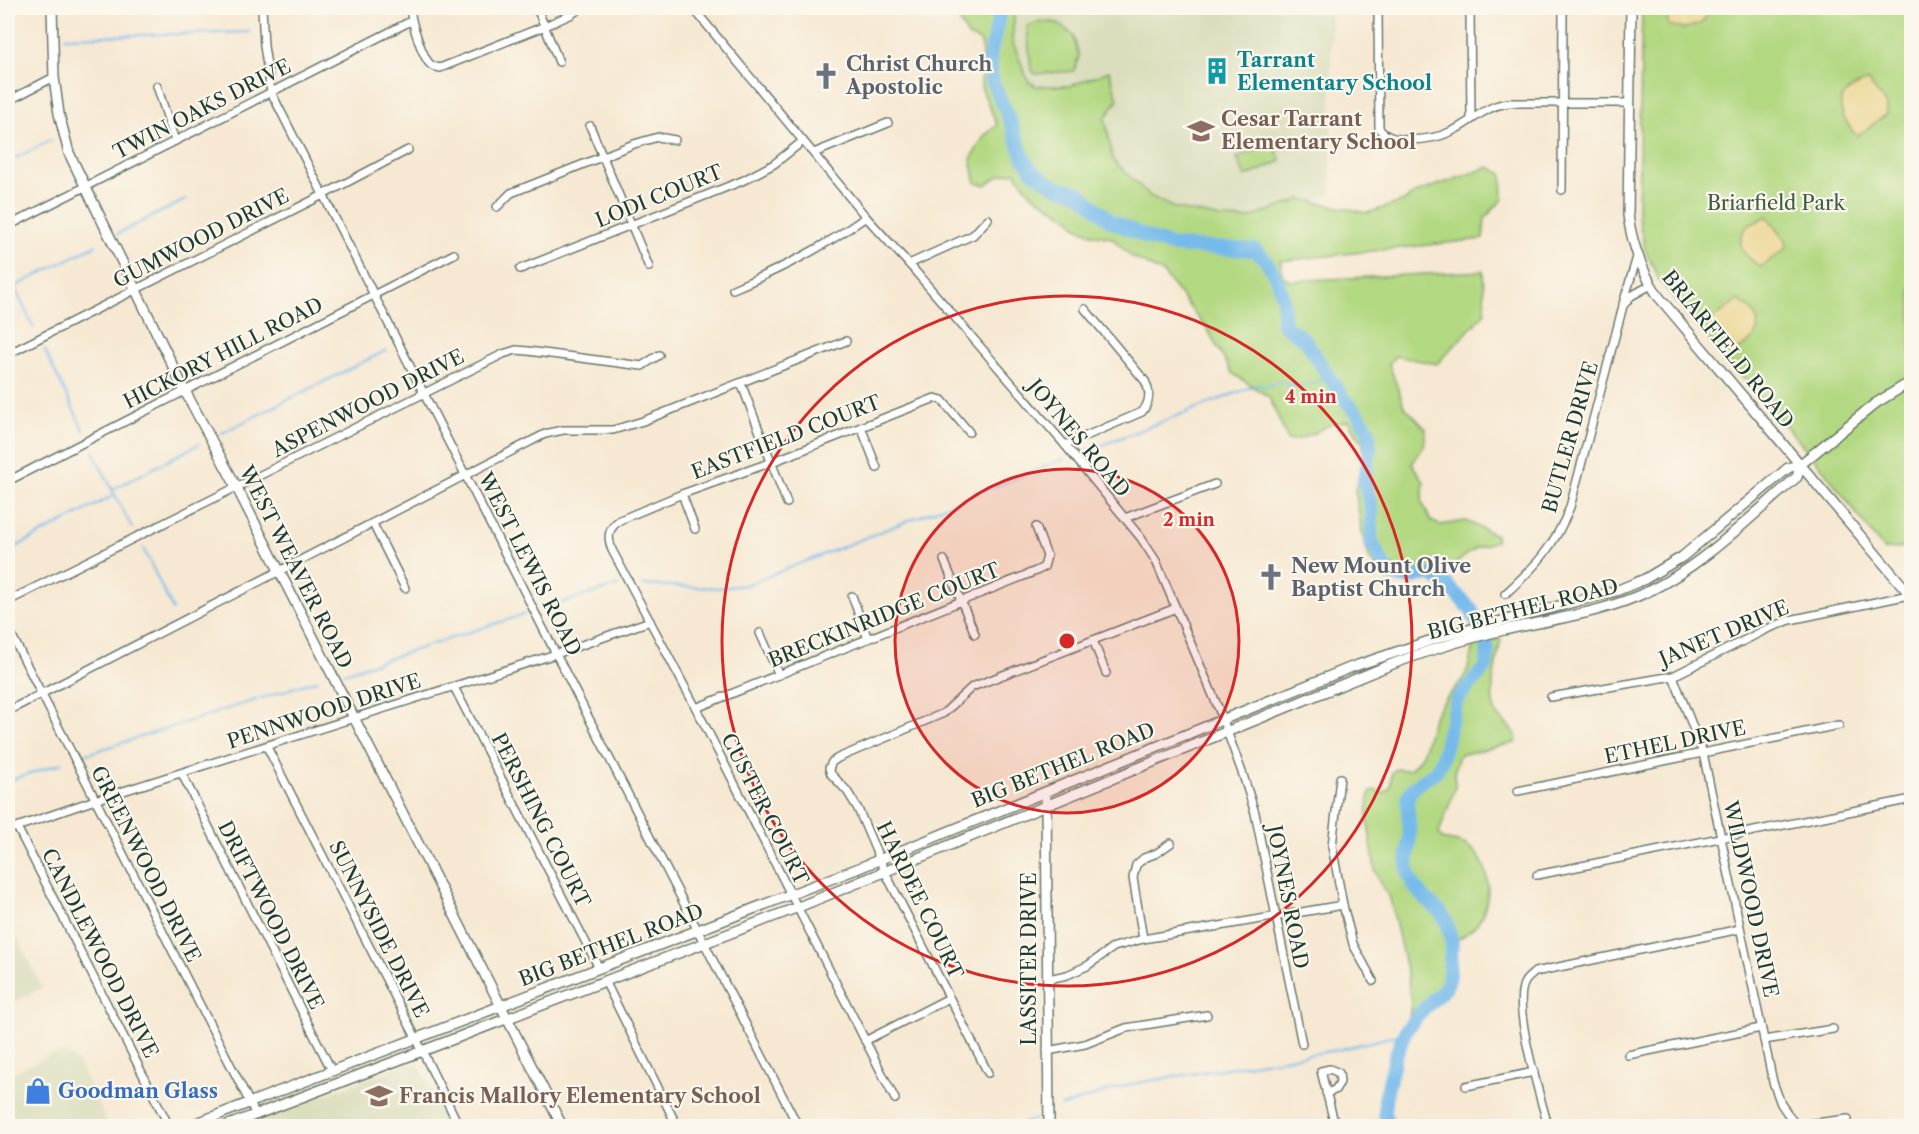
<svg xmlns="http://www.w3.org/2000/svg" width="1919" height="1134" font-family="'Libre Caslon Text',serif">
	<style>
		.built { fill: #dbdebd }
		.green { fill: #b2d881; stroke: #688a5a; stroke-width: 1.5 }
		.sand { fill: #eeda9e; stroke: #868c69; stroke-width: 1.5 }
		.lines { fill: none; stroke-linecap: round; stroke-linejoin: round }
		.stream { stroke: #74baeb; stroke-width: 2 }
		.river { stroke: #74baeb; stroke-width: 14 }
		.street-casing { stroke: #6a796b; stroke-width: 10 }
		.secondary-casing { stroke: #6a796b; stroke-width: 12 }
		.street { stroke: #fff; stroke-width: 7 }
		.secondary { stroke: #fff; stroke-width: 9 }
		.ring { fill: none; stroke: #d62828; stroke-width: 3 }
		.labels { text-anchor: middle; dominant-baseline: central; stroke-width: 4.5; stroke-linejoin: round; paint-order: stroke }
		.culture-label { font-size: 20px; font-weight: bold; fill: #0d838f; stroke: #fbf7ec; text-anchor: start }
		.worship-label { font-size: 20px; font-weight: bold; fill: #5b616d; stroke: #fbf7ec; text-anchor: start }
		.street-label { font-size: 20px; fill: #1f3d34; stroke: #fbf7ec }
		.education-label { font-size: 20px; font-weight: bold; fill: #785e54; stroke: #fbf7ec; text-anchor: start }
		.park-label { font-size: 20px; fill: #3c5c43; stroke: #fbf7ec }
		.shop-label { font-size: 20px; font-weight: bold; fill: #366cbe; stroke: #fbf7ec; text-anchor: start }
		.centre { fill: #d62828; stroke: #fbf7ec; stroke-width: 3 }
		.ring-label { font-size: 18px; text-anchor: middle; font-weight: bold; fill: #d62828; stroke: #fbf7ec; stroke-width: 4.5; stroke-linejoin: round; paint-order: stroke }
	</style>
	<rect width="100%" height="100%" fill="#fbf7ec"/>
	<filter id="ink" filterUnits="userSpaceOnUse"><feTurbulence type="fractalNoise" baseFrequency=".0167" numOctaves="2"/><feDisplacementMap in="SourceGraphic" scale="12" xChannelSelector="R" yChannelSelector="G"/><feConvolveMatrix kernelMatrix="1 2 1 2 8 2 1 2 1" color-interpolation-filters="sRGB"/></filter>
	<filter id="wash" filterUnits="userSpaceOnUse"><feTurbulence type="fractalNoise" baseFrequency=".008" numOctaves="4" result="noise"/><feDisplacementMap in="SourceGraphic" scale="24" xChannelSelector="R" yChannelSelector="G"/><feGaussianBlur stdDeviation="1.35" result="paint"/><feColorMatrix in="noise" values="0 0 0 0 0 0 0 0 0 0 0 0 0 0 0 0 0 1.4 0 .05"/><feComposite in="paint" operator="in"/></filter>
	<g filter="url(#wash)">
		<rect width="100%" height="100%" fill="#f6e8d2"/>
		<!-- built -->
		<g class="built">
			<path d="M1016,8H1331V194L1260,224L1170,217L1001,67Z"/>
			<path d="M8,919L42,988L8,1005Z"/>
			<path d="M55,1053H63L71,1057L79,1064L109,1126H14L8,1114V1075Z"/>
			<path d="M411,1062L419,1065L450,1126H244Z"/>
		</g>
		<!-- green -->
		<g class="green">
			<path d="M947,8H1015L1012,40L1028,81L1036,86H1070L1109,71L1118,100L1105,118L1113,160L1150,196L1174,208L1221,218L1247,219L1302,199L1367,213L1402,202L1418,192L1489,167L1502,174L1503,199L1485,218L1483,239L1280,261L1283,277L1291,281L1483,271L1485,313L1437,364L1395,356L1389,364L1404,406L1426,429L1424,446L1412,464L1424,482L1422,502L1431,521L1440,525L1466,521L1496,535V541L1476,548L1444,572L1419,580L1391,581L1382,576L1370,560L1362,533L1355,490L1363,461V443L1348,421C1343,422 1334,423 1329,425C1315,432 1304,441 1288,440L1269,397L1232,373L1207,329L1163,273L1132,257L1112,238L1091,234L1077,227L1070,219L1030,193L1015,172L1000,175L986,185L976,183L971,159L984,136L997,125L981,87L982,46L980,41L968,36L960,22L963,11L956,12Z"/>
			<path d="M1642,8H1911V546L1884,550L1820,465L1677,303L1659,280L1645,250L1638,215Z"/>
			<path d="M1041,21L1057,23L1073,35L1079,56L1074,71L1035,74L1031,69L1027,26Z"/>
			<path d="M1273,143L1281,161L1245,177L1237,158Z"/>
			<path d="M1501,639C1498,656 1486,700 1497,714C1504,724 1513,727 1517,739L1515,743L1459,755L1455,769V788L1439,833L1442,839C1449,841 1458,841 1464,844C1493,858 1494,902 1476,925C1469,934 1455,941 1446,947L1442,986L1408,1022L1411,1006L1408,978L1390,898L1380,883L1375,870L1367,815L1370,792L1374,790L1383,793L1390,788L1392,772L1396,769L1409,770C1428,755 1425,737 1434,717C1449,685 1470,688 1472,645Z"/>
		</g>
		<!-- sand -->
		<g class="sand">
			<path d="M1667,8H1709L1708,13L1702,23L1684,29L1668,25Z"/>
			<path d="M1868,81L1887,106V114L1857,136C1848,126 1833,106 1846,93C1852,87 1861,84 1868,81Z"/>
			<path d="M1767,216L1787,242L1786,248L1761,267C1746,257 1733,246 1746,227Z"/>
			<path d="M1738,300C1768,318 1762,341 1731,352L1711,326V320Z"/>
		</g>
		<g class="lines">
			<!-- stream -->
			<g class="stream">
				<path d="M65,37L250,32"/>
				<path d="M8,39H10"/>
				<path d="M8,162L51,140"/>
				<path d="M117,234L187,199"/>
				<path d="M8,274L34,328"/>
				<path d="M14,287L96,245"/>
				<path d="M44,349L84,431"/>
				<path d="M222,433L387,350"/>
				<path d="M93,452L132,528"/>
				<path d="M1084,452L1259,384L1265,387L1280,382L1297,388L1329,378"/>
				<path d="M112,490L199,444"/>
				<path d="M143,548L173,610"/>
				<path d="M8,551L115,495"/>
				<path d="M643,585L718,588L746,585L1064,459"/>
				<path d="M545,608L619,585"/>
				<path d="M344,673L525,614"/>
				<path d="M84,755L318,680"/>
				<path d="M8,781L62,763"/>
				<path d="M1060,1107L1130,1084L1337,1050L1395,1036L1406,1030"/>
				<path d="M1017,1126L1035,1119"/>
			</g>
			<!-- river -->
			<path class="river" d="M1001,8L990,56L991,78L1011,123L1024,158L1032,171L1054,186L1079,193L1111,221L1151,239L1174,246L1255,250C1275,266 1288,297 1282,323L1305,340L1343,398L1358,414L1369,432L1370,449L1364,481L1372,512L1371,540L1380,559L1386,569L1397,576L1409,578L1422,575H1431L1446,584L1471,609L1486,643L1488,651L1486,667L1457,699L1441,762L1436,771L1412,789L1407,798L1410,835L1407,865L1409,875L1414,886L1424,898L1441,913L1446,921L1452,941L1448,982L1446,987L1418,1015L1406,1030L1395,1057L1385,1100V1114L1388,1126"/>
		</g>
	</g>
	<g filter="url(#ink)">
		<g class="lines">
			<defs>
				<g id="street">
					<path d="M262,8L264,46L271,92L556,654L798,1126"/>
					<path d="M411,8C409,17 423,59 431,65C434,67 436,67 440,68L545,26L570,15L581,8"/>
					<path d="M537,8L559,62"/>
					<path d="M693,8L866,217L909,264L1065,445L1141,538L1156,561L1220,712L1243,775L1255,813L1302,1044"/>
					<path d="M1470,8L1471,118"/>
					<path d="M1378,11L1379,128C1389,146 1433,140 1450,132C1471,123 1484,106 1508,103H1629"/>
					<path d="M157,86L175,141"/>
					<path d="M8,101L54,77"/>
					<path d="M590,126L649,267"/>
					<path d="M814,153L888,123"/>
					<path d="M1562,190L1563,11"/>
					<path d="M497,207L511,193L634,144L658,137L675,140"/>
					<path d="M8,226L411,21"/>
					<path d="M909,264L973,235L988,219"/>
					<path d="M520,269L742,181L774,164L803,141"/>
					<path d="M733,289C783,268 822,248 866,217"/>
					<path d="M1623,304L1637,257"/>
					<path d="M8,354L323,195L408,150"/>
					<path d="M741,383L787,503"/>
					<path d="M861,427L877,468"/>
					<path d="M1065,445L1142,412C1150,402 1151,393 1145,381L1085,309"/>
					<path d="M8,481L454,254"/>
					<path d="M682,494L695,529"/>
					<path d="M1125,518L1215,484"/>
					<path d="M373,524L405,588"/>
					<path d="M944,560L975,634"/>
					<path d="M1505,594C1535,567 1555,546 1570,507L1623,306L1631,296L1651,285"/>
					<path d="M852,596L868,639"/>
					<path d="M8,601L503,354L516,350L528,351L642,366L659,355"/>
					<path d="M8,628L256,1115"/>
					<path d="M760,633L779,675"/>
					<path d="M1093,640L1106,673"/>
					<path d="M1673,676L1703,753L1773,1082L1781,1104L1796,1126"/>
					<path d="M454,687L599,968"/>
					<path d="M1551,697L1673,676L1767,629L1790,620L1909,595"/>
					<path d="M696,708L1036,571L1044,567L1047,556L1036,527"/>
					<path d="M8,711L545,434L563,430H613L643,421L846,341"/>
					<path d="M267,747L414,1034L459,1126"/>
					<path d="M182,774L332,1071"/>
					<path d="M1340,778L1332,846L1343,905L1353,944L1373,981"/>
					<path d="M1518,791L1839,725"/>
					<path d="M17,827L169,1126"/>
					<path d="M8,830L95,800L556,654L650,621"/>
					<path d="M1537,875L1912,799"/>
					<path d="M1143,939L1133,878L1136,865L1144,858L1157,853L1171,843"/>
					<path d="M1048,979L1067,975L1087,966L1114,947L1143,939L1343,905"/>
					<path d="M605,981L677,1126"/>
					<path d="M1764,1040L1833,1029"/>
					<path d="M865,1041L949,998"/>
					<path d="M1047,1051L1085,1044L1126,1028L1207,1015"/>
					<path d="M1628,1055L1761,1028"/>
					<path d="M988,1073L885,872L858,809L847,791L831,774L829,768L832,762L838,758L944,713L972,687L1176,608"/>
					<path d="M1466,1086L1534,1072"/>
					<path d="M1326,1093L1335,1090L1340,1082L1339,1073L1330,1069L1321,1071L1335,1126"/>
					<path d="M895,1099L696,708L612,550C607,537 608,528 620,520L682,494L772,462L935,398L942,400L969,432"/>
					<path d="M1548,1126C1541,1099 1511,1004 1525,982C1527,978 1532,975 1535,972L1740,929"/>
					<path d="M1790,1126L1848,1119"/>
				</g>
				<g id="secondary">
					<path d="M52,8L54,77L59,114L69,153L185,391L237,488L562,1126"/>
					<path d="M1631,8L1628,215C1632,245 1641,270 1658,296L1912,597"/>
					<path d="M1046,799L1049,1126"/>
					<path d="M189,1126L854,870L1352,667L1441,637L1616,591L1645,579L1682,557L1788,468L1801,464L1876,403L1912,381"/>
					<path d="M226,1126L796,908L1395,663C1430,650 1467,638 1504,630C1553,619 1603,613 1649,591C1702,566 1752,515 1797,477L1801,464"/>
				</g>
			</defs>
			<!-- street casing -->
			<use href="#street" class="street-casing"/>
			<!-- secondary casing -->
			<use href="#secondary" class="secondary-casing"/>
			<!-- street -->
			<use href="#street" class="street"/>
			<!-- secondary -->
			<use href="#secondary" class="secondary"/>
		</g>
	</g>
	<!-- distance rings -->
	<circle cx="1067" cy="641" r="172" fill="#d62828" fill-opacity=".12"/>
	<g class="ring">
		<circle cx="1067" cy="641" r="172"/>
		<circle cx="1067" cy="641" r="345"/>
	</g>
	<!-- icons -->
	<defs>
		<symbol id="building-bare" viewBox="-9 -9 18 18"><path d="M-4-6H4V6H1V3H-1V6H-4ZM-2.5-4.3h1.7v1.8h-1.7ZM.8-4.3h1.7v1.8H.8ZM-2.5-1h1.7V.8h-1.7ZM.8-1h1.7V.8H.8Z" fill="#0f9aa8" stroke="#fbf7ec" stroke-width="2.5" paint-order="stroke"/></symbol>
		<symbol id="church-bare" viewBox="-9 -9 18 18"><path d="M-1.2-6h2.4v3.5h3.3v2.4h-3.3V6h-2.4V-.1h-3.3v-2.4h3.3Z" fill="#6b7280" stroke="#fbf7ec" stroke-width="2.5" paint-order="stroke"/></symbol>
		<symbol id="school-bare" viewBox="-9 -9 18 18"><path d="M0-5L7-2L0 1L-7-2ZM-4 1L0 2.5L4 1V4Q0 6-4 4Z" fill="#8d6e63" stroke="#fbf7ec" stroke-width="2.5" paint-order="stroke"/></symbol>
		<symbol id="shop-bare" viewBox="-9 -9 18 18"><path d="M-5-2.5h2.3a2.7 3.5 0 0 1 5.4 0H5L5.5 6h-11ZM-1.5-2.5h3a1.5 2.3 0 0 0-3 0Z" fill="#3f7fe0" stroke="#fbf7ec" stroke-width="2.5" paint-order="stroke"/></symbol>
	</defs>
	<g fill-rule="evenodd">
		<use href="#building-bare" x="1198" y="52" width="38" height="38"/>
		<use href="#church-bare" x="807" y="57" width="38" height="38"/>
		<use href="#school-bare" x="1182" y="112" width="38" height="38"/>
		<use href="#church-bare" x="1252" y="558" width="38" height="38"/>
		<use href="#shop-bare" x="19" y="1072" width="38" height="38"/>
		<use href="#school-bare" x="360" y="1077" width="38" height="38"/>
	</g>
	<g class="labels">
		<!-- culture labels -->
		<g class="culture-label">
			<text x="1237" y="60">Tarrant<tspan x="1237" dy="23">Elementary School</tspan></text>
		</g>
		<!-- worship labels -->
		<g class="worship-label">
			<text x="846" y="64">Christ Church<tspan x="846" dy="23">Apostolic</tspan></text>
			<text x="1291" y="566">New Mount Olive<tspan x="1291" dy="23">Baptist Church</tspan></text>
		</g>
		<!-- street labels -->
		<g class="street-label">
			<text transform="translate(202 109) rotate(-27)">TWIN OAKS DRIVE</text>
			<text transform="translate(659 196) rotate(-22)">LODI COURT</text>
			<text transform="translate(201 238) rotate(-27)">GUMWOOD DRIVE</text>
			<text transform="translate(1728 349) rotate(51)">BRIARFIELD ROAD</text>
			<text transform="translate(223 353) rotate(-27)">HICKORY HILL ROAD</text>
			<text transform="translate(368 403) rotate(-27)">ASPENWOOD DRIVE</text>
			<text transform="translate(786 437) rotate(-21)">EASTFIELD COURT</text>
			<text transform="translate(1570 437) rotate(-74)">BUTLER DRIVE</text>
			<text transform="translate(1079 438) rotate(50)">JOYNES ROAD</text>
			<text transform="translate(530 564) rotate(63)">WEST LEWIS ROAD</text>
			<text transform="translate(296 567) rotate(63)">WEST WEAVER ROAD</text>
			<text transform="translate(1523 609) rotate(-14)">BIG BETHEL ROAD</text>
			<text transform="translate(884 615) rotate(-22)">BRECKINRIDGE COURT</text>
			<text transform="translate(1724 633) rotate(-23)">JANET DRIVE</text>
			<text transform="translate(324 711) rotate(-18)">PENNWOOD DRIVE</text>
			<text transform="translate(1675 742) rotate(-12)">ETHEL DRIVE</text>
			<text transform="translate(1063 765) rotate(-22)">BIG BETHEL ROAD</text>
			<text transform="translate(765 809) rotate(63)">CUSTER COURT</text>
			<text transform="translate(541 820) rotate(63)">PERSHING COURT</text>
			<text transform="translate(146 864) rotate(63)">GREENWOOD DRIVE</text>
			<text transform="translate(1288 897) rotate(79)">JOYNES ROAD</text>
			<text transform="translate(1751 899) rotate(78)">WILDWOOD DRIVE</text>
			<text transform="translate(920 900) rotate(64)">HARDEE COURT</text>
			<text transform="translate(271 915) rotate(63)">DRIFTWOOD DRIVE</text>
			<text transform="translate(379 929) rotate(63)">SUNNYSIDE DRIVE</text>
			<text transform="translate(611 945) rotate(-21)">BIG BETHEL ROAD</text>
			<text transform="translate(100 953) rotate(63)">CANDLEWOOD DRIVE</text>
			<text transform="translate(1029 959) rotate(-90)">LASSITER DRIVE</text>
		</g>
		<!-- education labels -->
		<g class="education-label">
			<text x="1221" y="119">Cesar Tarrant<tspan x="1221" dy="23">Elementary School</tspan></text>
			<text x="399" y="1096">Francis Mallory Elementary School</text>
		</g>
		<!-- park labels -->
		<g class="park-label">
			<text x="1776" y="203">Briarfield Park</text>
		</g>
		<!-- shop labels -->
		<g class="shop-label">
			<text x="58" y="1091">Goodman Glass</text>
		</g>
	</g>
	<circle cx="1067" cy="641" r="9" class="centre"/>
	<g class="ring-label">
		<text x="1311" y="403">4 min</text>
		<text x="1189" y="526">2 min</text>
	</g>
	<!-- margin -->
	<rect width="1919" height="1134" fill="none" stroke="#fbf7ec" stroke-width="30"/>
</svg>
